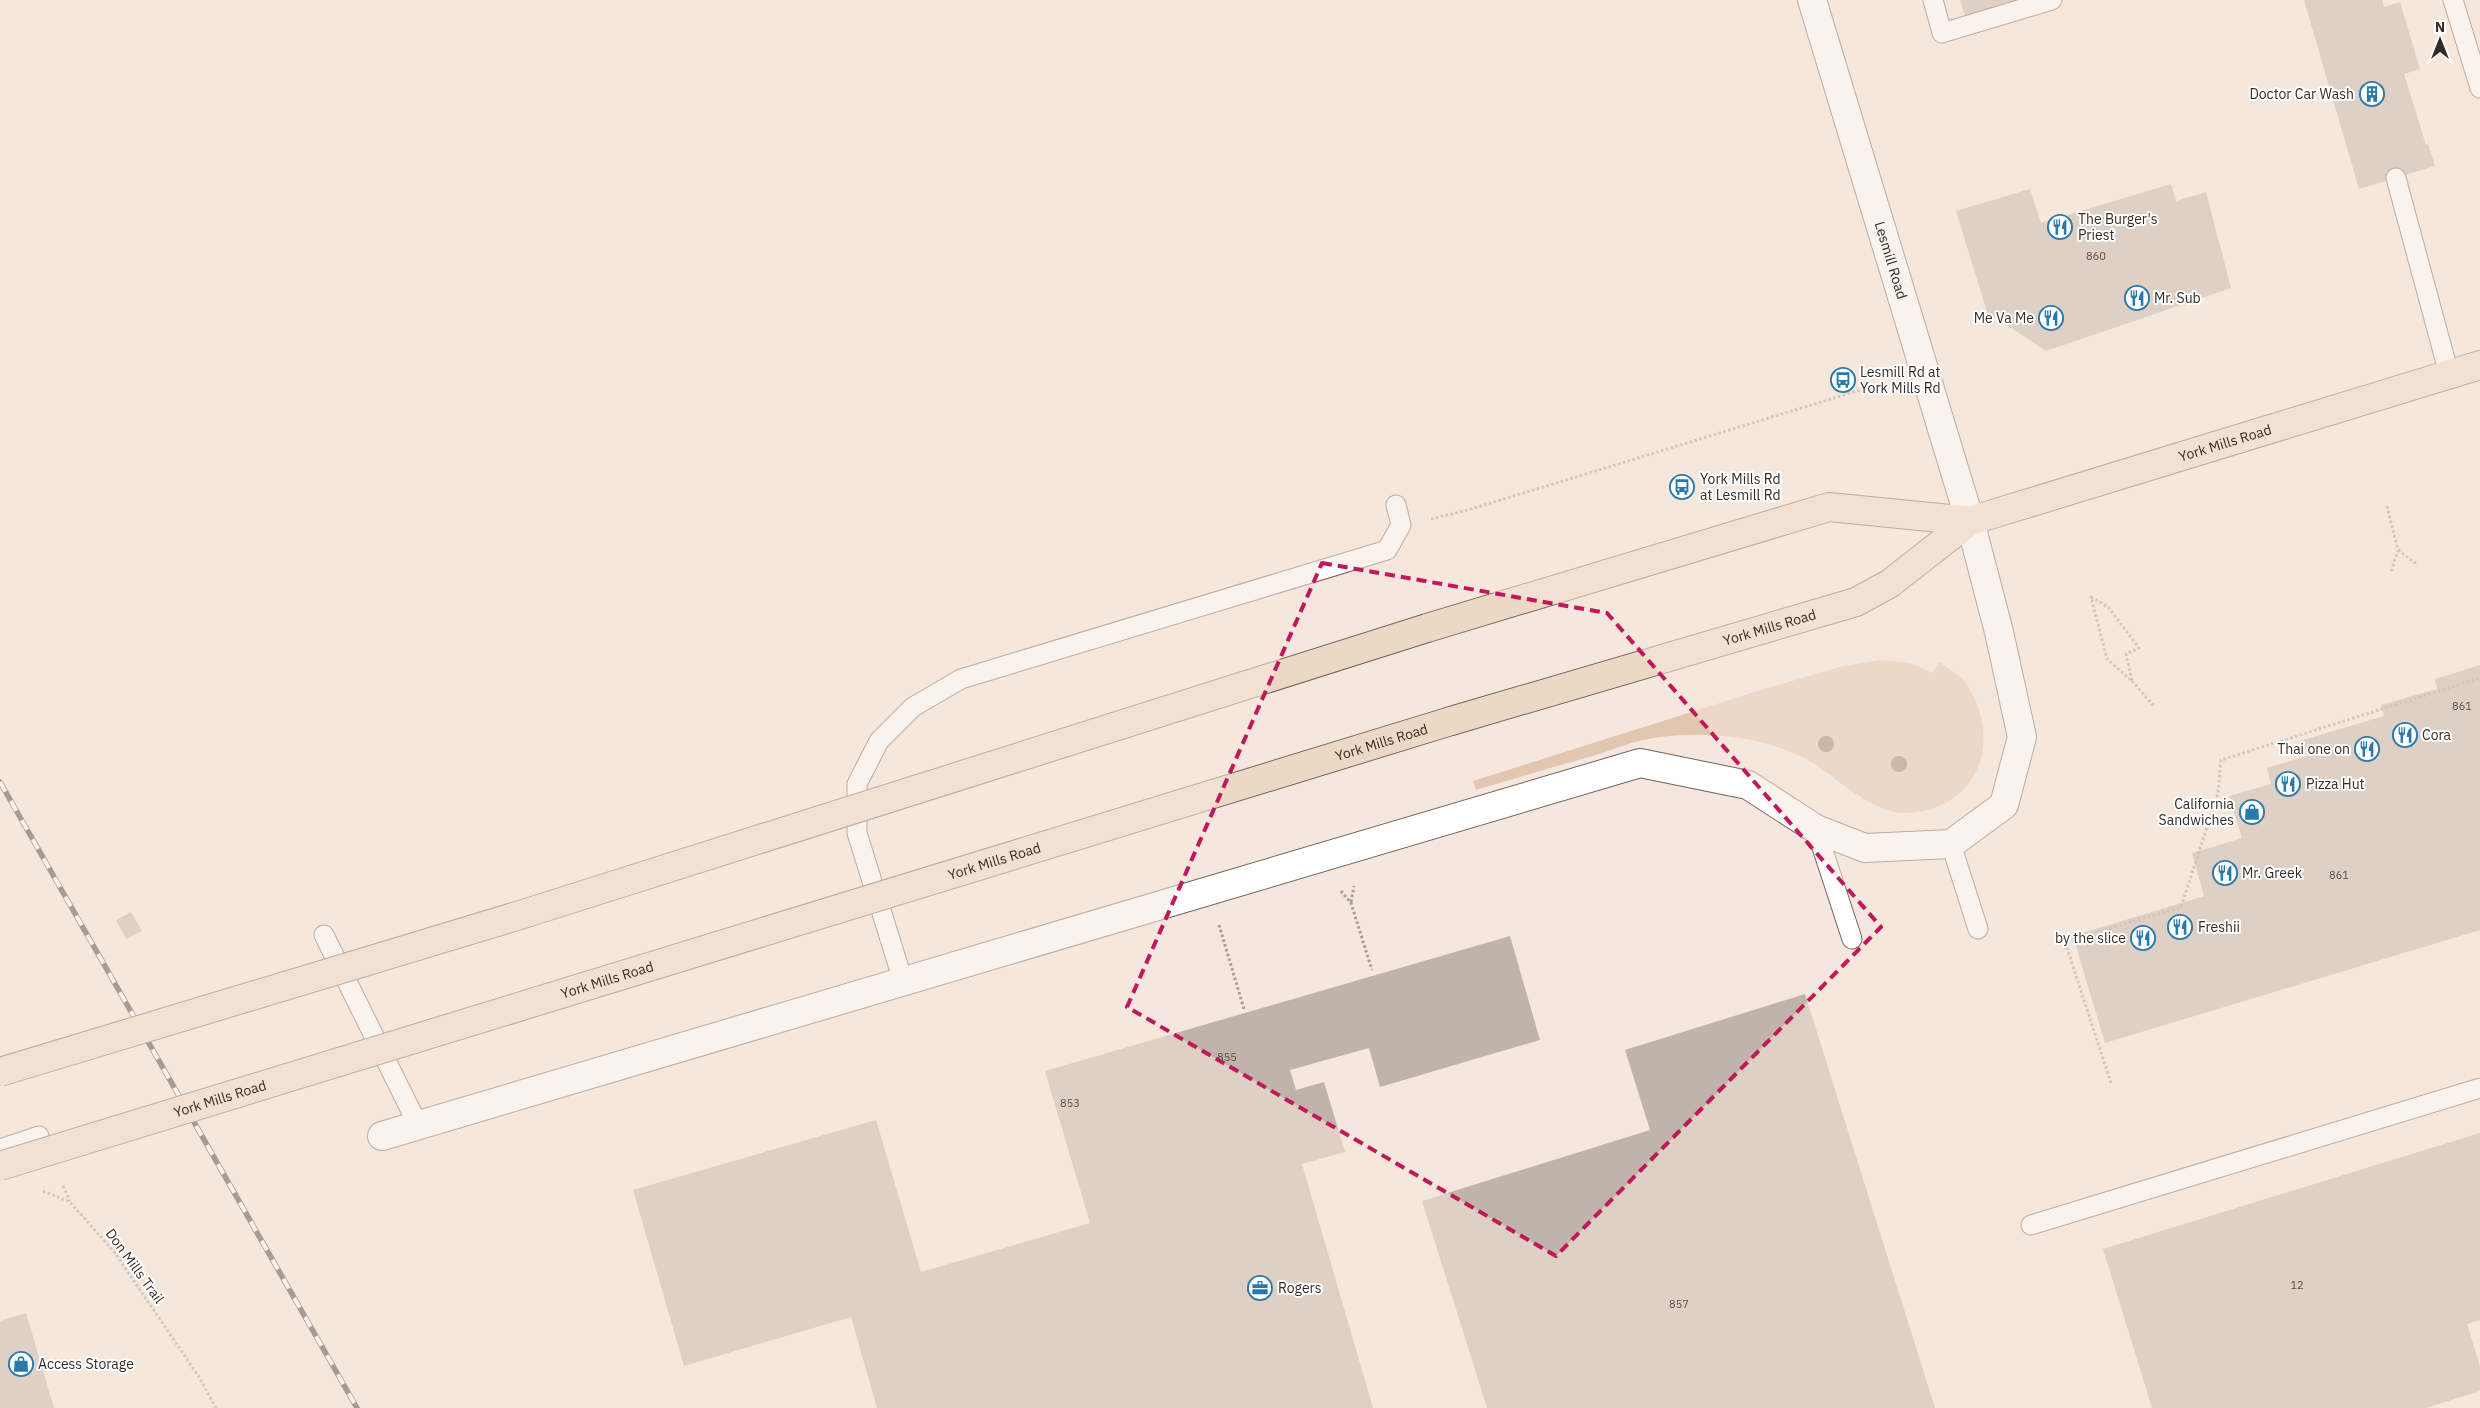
<svg xmlns="http://www.w3.org/2000/svg" width="2480" height="1408" font-family="'IBM Plex Sans',sans-serif">
	<style>
		.green { fill: #e2c6b0 }
		.building { fill: #c0b3a9 }
		.lines { fill: none; stroke-linecap: round; stroke-linejoin: round }
		.service-casing { stroke: #71655c; stroke-width: 21 }
		.minor-casing { stroke: #71655c; stroke-width: 30 }
		.tertiary-casing { stroke: #71655c; stroke-width: 30 }
		.secondary-casing { stroke: #71655c; stroke-width: 30 }
		.path { stroke: #a79d95; stroke-width: 3; stroke-dasharray: 2.5 2.5; stroke-linecap: butt }
		.service { stroke: #fff; stroke-width: 19 }
		.minor { stroke: #fff; stroke-width: 28 }
		.tertiary { stroke: #fff; stroke-width: 28 }
		.secondary { stroke: #edd8c5; stroke-width: 28 }
		.rail-casing { stroke: #46403b; stroke-width: 5.5 }
		.rail { stroke: #fff; stroke-width: 4; stroke-dasharray: 11; stroke-linecap: butt }
		.secondary-bridge-casing { stroke: #71655c; stroke-width: 30; stroke-linecap: butt }
		.secondary-bridge { stroke: #edd8c5; stroke-width: 28 }
		.tree { fill: #947c67 }
		.marked { fill: none; stroke: #c2185b; stroke-width: 4; stroke-dasharray: 10 6; stroke-linejoin: round }
		.labels { text-anchor: middle; dominant-baseline: central; stroke-width: 4; stroke-linejoin: round; paint-order: stroke }
		.number-label { font-size: 11px; fill: #564e49 }
		.poi-label { font-size: 14px; fill: #322d29; stroke: #fff; text-anchor: start }
		.street-label { font-size: 14px; fill: #322d29; stroke: #fff }
	</style>
	<rect width="100%" height="100%" fill="#f5e7dd"/>
	<!-- green -->
	<path class="green" d="M1880,660L1910,663L1933,673L1939,662C1947,668 1960,675 1966,683C2004,739 1979,810 1907,813C1867,814 1832,770 1798,755C1754,735 1701,731 1654,738C1634,741 1614,749 1596,755C1556,766 1516,778 1476,790L1473,781L1764,689L1843,666Z"/>
	<!-- building -->
	<g class="building">
		<path d="M1960,0H2024L1966,18Z"/>
		<path d="M2304,0H2382L2384,7L2400,2L2420,69L2404,74L2426,145L2428,144L2435,166L2359,189Z"/>
		<path d="M2171,184L2176,201L2206,192L2231,288L2046,351L1987,312L1956,211L2030,189L2041,223Z"/>
		<path d="M2480,665V930L2105,1043L2073,936L2204,896L2192,853L2242,838L2229,796L2271,784L2267,768L2307,756L2303,740L2384,716L2381,705L2437,689L2435,679Z"/>
		<path d="M131,912L142,931L126,939L116,920Z"/>
		<path d="M1510,936L1540,1040L1380,1087L1369,1048L1290,1070L1296,1090L1324,1082L1345,1152L1302,1164L1373,1408H877L851,1317L684,1366L633,1190L876,1120L921,1272L1090,1223L1045,1071Z"/>
		<path d="M1805,994L1935,1408H1487L1422,1201L1650,1130L1625,1050Z"/>
		<path d="M2480,1133V1320L2467,1324L2480,1366V1391L2426,1408H2152L2103,1249Z"/>
		<path d="M26,1313L54,1408H0V1321Z"/>
	</g>
	<g class="lines">
		<defs>
			<g id="service">
				<path d="M1933,0L1942,33L2052,0"/>
				<path d="M2453,0L2480,88"/>
				<path d="M2396,178L2449,374"/>
				<path d="M1816,829L1852,939"/>
				<path d="M1951,844L1978,929"/>
				<path d="M324,935L418,1125"/>
				<path d="M903,981L857,833V784L879,741L913,707L961,679L1387,550L1401,525L1396,505"/>
				<path d="M0,1149L39,1136"/>
				<path d="M2031,1225L2480,1088"/>
			</g>
			<path id="minor" d="M382,1136L1640,763L1748,785L1816,829L1865,848L1951,844L2004,805L2022,737L1999,632L1970,521"/>
			<g id="tertiary">
				<path id="s1" d="M1812,0L1970,521"/>
			</g>
			<g id="secondary">
				<path d="M1427,628L1829,507L1970,521"/>
				<path id="s2" d="M1451,721L1856,602L1889,584L1970,521L2480,365"/>
			</g>
		</defs>
		<!-- service casing -->
		<use href="#service" class="service-casing"/>
		<!-- minor casing -->
		<use href="#minor" class="minor-casing"/>
		<!-- tertiary casing -->
		<use href="#tertiary" class="tertiary-casing"/>
		<!-- secondary casing -->
		<use href="#secondary" class="secondary-casing"/>
		<!-- path -->
		<g class="path">
			<path d="M2387,506L2398,550L2391,572"/>
			<path d="M1431,519L1468,510L1870,387"/>
			<path d="M2398,550L2418,565"/>
			<path d="M2091,597L2108,607L2139,648L2126,654L2132,681L2107,659Z"/>
			<path d="M2132,681L2154,706"/>
			<path d="M1341,891L1351,903L1372,970"/>
			<path d="M1351,902L1354,886"/>
			<path d="M1219,925L1244,1009"/>
			<path d="M2111,1083L2065,942L2181,907L2218,793L2221,760L2480,678"/>
			<path d="M63,1186L70,1201"/>
			<path d="M43,1191L70,1202L115,1253L199,1377L216,1408"/>
		</g>
		<!-- service -->
		<use href="#service" class="service"/>
		<!-- minor -->
		<use href="#minor" class="minor"/>
		<!-- tertiary -->
		<use href="#tertiary" class="tertiary"/>
		<!-- secondary -->
		<use href="#secondary" class="secondary"/>
		<defs>
			<path id="rail" d="M0,782L357,1408"/>
		</defs>
		<!-- rail casing -->
		<use href="#rail" class="rail-casing"/>
		<!-- rail -->
		<use href="#rail" class="rail"/>
		<defs>
			<g id="secondary-bridge">
				<path d="M0,1072L520,915L1427,628"/>
				<path id="s3" d="M0,1166L1451,721"/>
			</g>
		</defs>
		<!-- secondary-bridge casing -->
		<use href="#secondary-bridge" class="secondary-bridge-casing"/>
		<!-- secondary-bridge -->
		<use href="#secondary-bridge" class="secondary-bridge"/>
	</g>
	<!-- trees -->
	<g class="tree">
		<circle cx="1826" cy="744" r="8"/>
		<circle cx="1899" cy="764" r="8"/>
	</g>
	<!-- marked area -->
	<path d="M0 0H2480V1408H0ZM1322,563L1607,613L1881,927L1556,1256L1127,1007Z" fill="#f5e7dd" fill-opacity=".55" fill-rule="evenodd"/>
	<path class="marked" d="M1322,563L1607,613L1881,927L1556,1256L1127,1007Z"/>
	<!-- icons -->
	<defs>
		<symbol id="building-ring" viewBox="-11 -11 22 22"><circle r="9.5" fill="#fff" stroke="#2a79ab" stroke-width="1.5"/><path d="M-4-6H4V6H1V3H-1V6H-4ZM-2.5-4.3h1.7v1.8h-1.7ZM.8-4.3h1.7v1.8H.8ZM-2.5-1h1.7V.8h-1.7ZM.8-1h1.7V.8H.8Z" fill="#2a79ab"/></symbol>
		<symbol id="restaurant-ring" viewBox="-11 -11 22 22"><circle r="9.5" fill="#fff" stroke="#2a79ab" stroke-width="1.5"/><path d="M-5-6h1v4h1v-4h1v4h1v-4h1v5L-1.5 .5V6h-2V.5L-5-1ZM5-6V6H3V1.5H1.5Q1.5-4 5-6Z" fill="#2a79ab"/></symbol>
		<symbol id="bus-ring" viewBox="-11 -11 22 22"><circle r="9.5" fill="#fff" stroke="#2a79ab" stroke-width="1.5"/><path d="M-5-6H5V4H4V6H2V4H-2V6H-4V4H-5ZM-3.5-4V0h7V-4ZM-3.5 1.2v1.5H-2V1.2ZM2 1.2v1.5H3.5V1.2Z" fill="#2a79ab"/></symbol>
		<symbol id="shop-ring" viewBox="-11 -11 22 22"><circle r="9.5" fill="#fff" stroke="#2a79ab" stroke-width="1.5"/><path d="M-5-2.5h2.3a2.7 3.5 0 0 1 5.4 0H5L5.5 6h-11ZM-1.5-2.5h3a1.5 2.3 0 0 0-3 0Z" fill="#2a79ab"/></symbol>
		<symbol id="office-ring" viewBox="-11 -11 22 22"><circle r="9.5" fill="#fff" stroke="#2a79ab" stroke-width="1.5"/><path d="M-6-3h4V-5.5h4V-3h4V5H-6ZM-1-4.5V-3h2v-1.5ZM-6 0V1H6V0Z" fill="#2a79ab"/></symbol>
	</defs>
	<g fill-rule="evenodd">
		<use href="#building-ring" x="2358" y="80" width="28" height="28"/>
		<use href="#restaurant-ring" x="2046" y="213" width="28" height="28"/>
		<use href="#restaurant-ring" x="2123" y="284" width="28" height="28"/>
		<use href="#restaurant-ring" x="2037" y="304" width="28" height="28"/>
		<use href="#bus-ring" x="1829" y="366" width="28" height="28"/>
		<use href="#bus-ring" x="1668" y="473" width="28" height="28"/>
		<use href="#restaurant-ring" x="2391" y="721" width="28" height="28"/>
		<use href="#restaurant-ring" x="2353" y="735" width="28" height="28"/>
		<use href="#restaurant-ring" x="2274" y="770" width="28" height="28"/>
		<use href="#shop-ring" x="2238" y="798" width="28" height="28"/>
		<use href="#restaurant-ring" x="2211" y="859" width="28" height="28"/>
		<use href="#restaurant-ring" x="2166" y="913" width="28" height="28"/>
		<use href="#restaurant-ring" x="2129" y="924" width="28" height="28"/>
		<use href="#office-ring" x="1246" y="1274" width="28" height="28"/>
		<use href="#shop-ring" x="7" y="1350" width="28" height="28"/>
	</g>
	<g class="labels">
		<!-- number labels -->
		<g class="number-label">
			<text x="2096" y="256">860</text>
			<text x="2462" y="706">861</text>
			<text x="2339" y="875">861</text>
			<text x="1227" y="1057">855</text>
			<text x="1070" y="1103">853</text>
			<text x="2297" y="1285">12</text>
			<text x="1679" y="1304">857</text>
		</g>
		<!-- poi labels -->
		<g class="poi-label">
			<text x="2354" y="94" text-anchor="end">Doctor Car Wash</text>
			<text x="2078" y="219">The Burger's<tspan x="2078" dy="16">Priest</tspan></text>
			<text x="2154" y="298">Mr. Sub</text>
			<text x="2034" y="318" text-anchor="end">Me Va Me</text>
			<text x="1860" y="372">Lesmill Rd at<tspan x="1860" dy="16">York Mills Rd</tspan></text>
			<text x="1700" y="479">York Mills Rd<tspan x="1700" dy="16">at Lesmill Rd</tspan></text>
			<text x="2422" y="735">Cora</text>
			<text x="2350" y="749" text-anchor="end">Thai one on</text>
			<text x="2306" y="784">Pizza Hut</text>
			<text x="2234" y="804" text-anchor="end">California<tspan x="2234" dy="16">Sandwiches</tspan></text>
			<text x="2242" y="873">Mr. Greek</text>
			<text x="2198" y="927">Freshii</text>
			<text x="2126" y="938" text-anchor="end">by the slice</text>
			<text x="1278" y="1288">Rogers</text>
			<text x="38" y="1364">Access Storage</text>
		</g>
		<!-- street labels -->
		<g class="street-label">
			<text stroke="none"><textPath href="#s1" startOffset="272">Lesmill Road</textPath></text>
			<text stroke="none"><textPath href="#s2" startOffset="829">York Mills Road</textPath></text>
			<text stroke="none"><textPath href="#s2" startOffset="332">York Mills Road</textPath></text>
			<text stroke="none"><textPath href="#s3" startOffset="1445">York Mills Road</textPath></text>
			<text stroke="none"><textPath href="#s3" startOffset="1040">York Mills Road</textPath></text>
			<text stroke="none"><textPath href="#s3" startOffset="635">York Mills Road</textPath></text>
			<text stroke="none"><textPath href="#s3" startOffset="230">York Mills Road</textPath></text>
			<text transform="translate(135 1266) rotate(54)">Don Mills Trail</text>
		</g>
	</g>
	<!-- north arrow -->
	<g transform="translate(2440 40)" stroke="#ffffff" stroke-width="4" paint-order="stroke">
	<path d="M0-4L9 19L0 12L-9 19Z" fill="#322d29"/>
	<text y="-8" font-size="14" font-weight="bold" text-anchor="middle" fill="#322d29">N</text>
	</g>
</svg>
